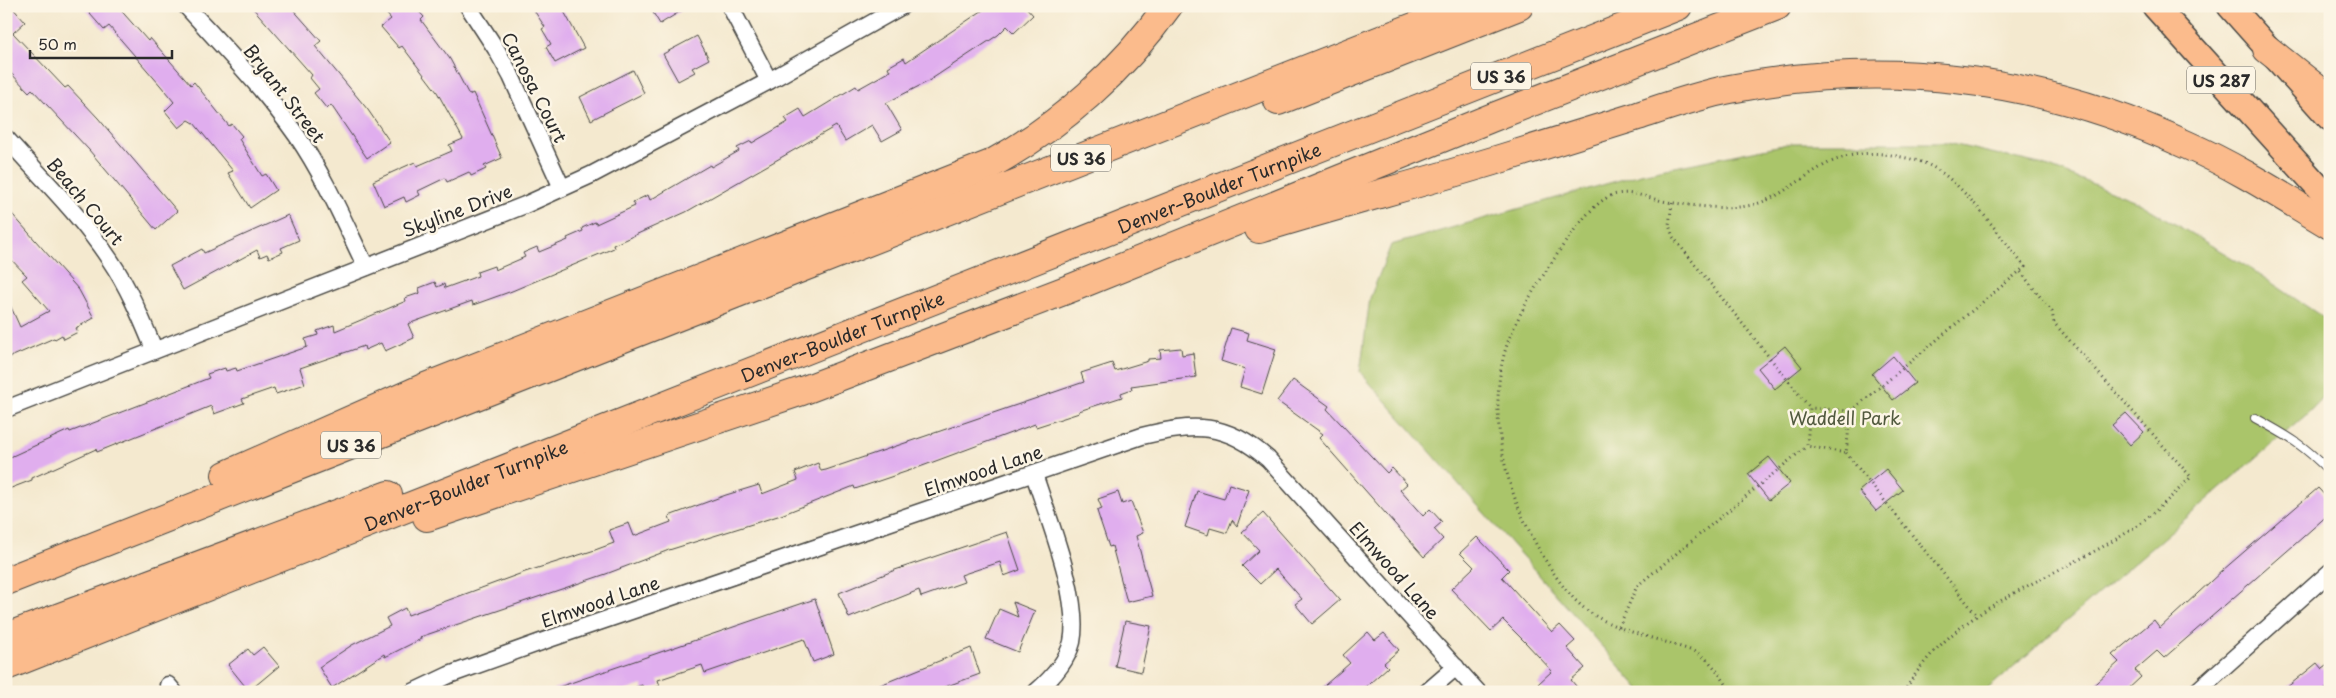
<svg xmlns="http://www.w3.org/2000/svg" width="2336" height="698" font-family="'Playpen Sans',sans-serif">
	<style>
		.green { fill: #aac56b; stroke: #6a784b }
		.building { fill: #e0aeee }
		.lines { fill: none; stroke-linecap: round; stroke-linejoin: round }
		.lane-casing { stroke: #494844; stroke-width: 10 }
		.street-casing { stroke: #494844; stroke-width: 19 }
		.primary-casing { stroke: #494844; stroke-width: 28 }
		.highway-casing { stroke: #494844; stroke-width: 30 }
		.path { stroke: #494844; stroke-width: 3; stroke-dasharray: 1 4; stroke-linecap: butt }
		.lane { stroke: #fff; stroke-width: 8 }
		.street { stroke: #fff; stroke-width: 16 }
		.primary { stroke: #fbbb8c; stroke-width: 25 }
		.highway { stroke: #fbbb8c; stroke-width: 28 }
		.labels { text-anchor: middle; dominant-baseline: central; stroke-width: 5; stroke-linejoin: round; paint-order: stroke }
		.shield { fill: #fcf5e5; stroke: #6a6863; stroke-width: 1 }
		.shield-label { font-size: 16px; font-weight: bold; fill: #2b2b2b }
		.street-label { font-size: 18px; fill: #2b2b2b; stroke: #fcf5e5 }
		.park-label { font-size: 18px; fill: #51593e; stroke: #fcf5e5 }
	</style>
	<rect width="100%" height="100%" fill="#fcf5e5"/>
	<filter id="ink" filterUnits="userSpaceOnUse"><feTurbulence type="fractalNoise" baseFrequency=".02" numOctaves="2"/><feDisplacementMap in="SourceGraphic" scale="10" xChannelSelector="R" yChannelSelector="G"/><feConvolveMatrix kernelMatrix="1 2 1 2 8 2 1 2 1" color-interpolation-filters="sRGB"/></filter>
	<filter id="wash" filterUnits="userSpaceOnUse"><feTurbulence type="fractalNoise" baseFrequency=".0096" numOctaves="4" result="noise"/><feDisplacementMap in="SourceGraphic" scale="20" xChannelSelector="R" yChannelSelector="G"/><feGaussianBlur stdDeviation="1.12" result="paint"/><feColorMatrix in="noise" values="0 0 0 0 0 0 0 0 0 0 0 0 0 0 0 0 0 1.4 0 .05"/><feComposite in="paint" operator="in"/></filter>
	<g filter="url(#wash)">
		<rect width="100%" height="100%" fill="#f4e9cf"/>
		<!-- green -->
		<path class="green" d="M1792,143H1947L2044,165L2136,201L2251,269L2330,322V390L2306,415L1984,692H1642L1360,372L1370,298L1391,245L1641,174Z"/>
		<g id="blocks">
			<!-- building -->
			<g class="building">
				<path d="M6,6H11L25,22L13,33L65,88L68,86L98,118L177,211L156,230L89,150L32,89L29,92L6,68Z"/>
				<path d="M83,6H117L148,41L150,38L191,85L194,82L229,126L232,124L242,136L239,139L262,176L266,174L276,190L250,208L228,173L233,171L194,123L189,120L179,128L165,111L174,102L160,85L109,26L104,30Z"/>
				<path d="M251,6H290L321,41L315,46L368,110L390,142L367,158L331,105L327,109L314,93L319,89L310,78L312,75Z"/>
				<path d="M380,6H414L424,17L421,20L450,59L469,95L473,93L502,158L484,166L486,169L471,176L469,172L447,182L445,178L418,191L420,195L406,202L404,197L384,206L373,181L415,162L417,166L452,151L449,145L463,139L437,92L402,46L399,48L381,27L391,19Z"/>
				<path d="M531,6H561L584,48L555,63L546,47L551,44L542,29L545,27Z"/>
				<path d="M649,6H689L660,24Z"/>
				<path d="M989,6H1025L1033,15L1014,33L1007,26L998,35L927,82L886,103L902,130L882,141L872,125L845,141L836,126L686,212L613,245L614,248L512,291L473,305L472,301L408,324L414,338L385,351L381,343L365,350L364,346L300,368L305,384L276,394L274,388L242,399L244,403L214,414L211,406L97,452L96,449L32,478V480L6,490V459L69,430L70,432L209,378L207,374L225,368L226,371L236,368L237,371L307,347L305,339L318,335L317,331L334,325L335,331L406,301L405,298L420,293L419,288L435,282L437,287L444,284L445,288L478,276L477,272L494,266L495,270L525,257L523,253L537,247L539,252L568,240L567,238L583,231L582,228L595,222L596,224L635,206L633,202L648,195L650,200L710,165L711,167L739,151L737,148L751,141L752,143L788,122L785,118L800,109L805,117L856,86L858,89L890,71L888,67L904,58L906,62Z"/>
				<path d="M697,36L709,59L692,68L695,72L678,81L663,54Z"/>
				<path d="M633,70L644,93L591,120L580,97Z"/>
				<path d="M6,207L79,290L94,318L76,328L78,332L64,339L62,335L55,339L54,338L6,359V296L20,327L49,311L22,280L27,276L6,254Z"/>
				<path d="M288,215L299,240L281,248L283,252L269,258L267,254L260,257L257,250L183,290L170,266L202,249L204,253Z"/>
				<path d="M1231,328L1249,333L1247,340L1276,349L1262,394L1240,387L1245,369L1221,361Z"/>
				<path d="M1785,346L1802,367L1775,389L1758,368Z"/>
				<path d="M1181,348L1182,355L1193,353L1196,377L1131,386L1132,389L1121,393L1122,397L1079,411V413L1036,427L1035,424L917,468L855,489L854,486L781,515L669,550L606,574L420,637L421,639L385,657L384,654L332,688L319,667L352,645L390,626L386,618L405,608L408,615L525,572L595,550L614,543L609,530L629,523L634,536L671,522L669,516L726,495L759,485L762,494L798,480L795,472L818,463L821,471L826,470L1084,382L1081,373L1112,363L1115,371L1148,361V359L1161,358L1160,350Z"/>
				<path d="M1893,356L1915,383L1893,400L1872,374Z"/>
				<path d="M1293,380L1329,406L1327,409L1387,473L1392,468L1407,484L1400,490L1423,516L1430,509L1442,522L1434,529L1443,539L1424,557L1319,438L1323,434L1277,401Z"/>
				<path d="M2126,413L2144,432L2130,445L2112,425Z"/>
				<path d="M1769,457L1790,483L1769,500L1748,474Z"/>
				<path d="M1886,469L1903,490L1876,511L1859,491Z"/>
				<path d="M1229,484L1249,490L1237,526L1232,520L1227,533L1210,528L1208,535L1185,527L1197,491L1224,499Z"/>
				<path d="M2318,488L2330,501V513L2294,545L2164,658L2157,651L2135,670L2141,677L2125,692H2086L2119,662L2112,655L2154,620L2160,628L2223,570Z"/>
				<path d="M1118,492L1122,504L1131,501L1143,533L1136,536L1152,596L1127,602L1112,546L1109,547L1097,511L1102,509L1098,499Z"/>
				<path d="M1263,513L1340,600L1312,624L1295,604L1302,599L1276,569L1260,584L1242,566L1259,550L1242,532Z"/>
				<path d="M1007,532L1020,570L1004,576L1000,562L961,575L964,582L921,597L919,590L849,618L839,593L895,570Z"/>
				<path d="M1477,537L1509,570L1502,577L1552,632L1560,625L1575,641L1567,648L1585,668L1571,680L1581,692H1545L1538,684L1552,671L1526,643L1503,620L1491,631L1451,589L1474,567L1460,553Z"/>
				<path d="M815,599L834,654L813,662L804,639L705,673L702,665L658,680L660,686L644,691L642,685L622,692H554L553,689Z"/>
				<path d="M1013,602L1035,611L1018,652L986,639L999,609L1018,617Z"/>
				<path d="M1125,621L1151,626L1141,672L1115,666Z"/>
				<path d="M1368,632L1375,640L1384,633L1399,650L1384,663L1388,667L1360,692H1317L1350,663L1343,655Z"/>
				<path d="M263,647L279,666L249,691L228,665L248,649L253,655Z"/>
				<path d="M971,648L980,674L931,692H863Z"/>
				<path d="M2317,663L2322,669L2330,663V685L2322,692H2281Z"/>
			</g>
		</g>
	</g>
	<g filter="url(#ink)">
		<use href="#blocks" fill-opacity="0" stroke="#494844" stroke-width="1"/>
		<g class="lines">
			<defs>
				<path id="lane" d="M2255,418C2288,436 2304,445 2330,472"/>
				<g id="street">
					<path d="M186,6C224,48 264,89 297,136C325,177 344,222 366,267"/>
					<path d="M468,6L496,49L511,76L562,188"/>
					<path d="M730,6L769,81"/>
					<path d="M6,138C42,178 81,216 110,260C129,288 141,318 154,349"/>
					<path d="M6,409L525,205L591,175L769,81L902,6"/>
					<path d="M1034,474C1048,518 1081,598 1072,642C1067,662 1051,679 1036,692"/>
					<path d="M168,685L174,692"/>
					<path d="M413,692L449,675L552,638L1142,436C1194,423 1226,422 1268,459L1478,692"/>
					<path d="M1427,692L1456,667"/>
					<path d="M2196,692L2330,572"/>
				</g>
				<g id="primary">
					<path d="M2155,6L2330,200"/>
					<path d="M2230,6L2330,118"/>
				</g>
				<g id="highway">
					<path d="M2267,49L2330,99"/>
					<path d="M1278,101L1519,6"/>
					<path d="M1259,229C1340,204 1422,183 1503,158C1548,144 1593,130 1638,116C1668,106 1699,95 1730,89C1888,58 2042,78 2187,145C2237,167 2283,197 2330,225"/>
					<path d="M226,475L423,388L991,164C1060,126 1122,71 1168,6"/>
					<path d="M427,517L802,391L1074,287L1491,118L1777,6"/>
					<path d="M6,581L1467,6"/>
					<path d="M6,637L388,495"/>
					<path id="s1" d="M6,666L1678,6"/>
				</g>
			</defs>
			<!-- lane casing -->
			<use href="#lane" class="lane-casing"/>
			<!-- street casing -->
			<use href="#street" class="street-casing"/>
			<!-- primary casing -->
			<use href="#primary" class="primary-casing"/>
			<!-- highway casing -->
			<use href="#highway" class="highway-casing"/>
			<!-- path -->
			<g class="path">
				<path d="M2128,6L2134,13"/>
				<path d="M1672,203L1669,225L1673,237L1810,408"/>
				<path d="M1846,453L1976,614"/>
				<path d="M1619,627L1637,586L1807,446"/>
				<path d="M1731,692C1723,680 1715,665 1703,657C1695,650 1682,648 1672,644C1643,635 1609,628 1584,608C1560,589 1537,548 1524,520C1499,467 1488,395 1509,339C1521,309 1538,283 1556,256C1568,238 1592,202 1613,195C1633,189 1654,201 1674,203C1697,206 1724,210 1747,206C1779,201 1802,175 1831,162C1851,153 1870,152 1891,155C1902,157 1914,159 1924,163C1960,176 2000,237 2025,267L1851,411L1846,453L1807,446L1810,408L1851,411"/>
				<path d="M1904,692C1949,612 2037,585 2111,542C2142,525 2167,502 2191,477L2054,323L2052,312L2020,271"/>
			</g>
			<!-- lane -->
			<use href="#lane" class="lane"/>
			<!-- street -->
			<use href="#street" class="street"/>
			<!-- primary -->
			<use href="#primary" class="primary"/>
			<!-- highway -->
			<use href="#highway" class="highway"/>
		</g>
	</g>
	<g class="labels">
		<!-- shield labels -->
		<g class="shield">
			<rect x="1471" y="62.5" width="60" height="27" rx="4"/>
			<rect x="2187" y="66.5" width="68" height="27" rx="4"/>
			<rect x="1051" y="144.5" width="60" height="27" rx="4"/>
			<rect x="321" y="431.5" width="60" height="27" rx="4"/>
		</g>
		<g class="shield-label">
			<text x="1501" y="76">US 36</text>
			<text x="2221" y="80">US 287</text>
			<text x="1081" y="158">US 36</text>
			<text x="351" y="445">US 36</text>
		</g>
		<!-- street labels -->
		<g class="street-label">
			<text transform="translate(535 87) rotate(63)">Canosa Court</text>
			<text transform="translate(285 93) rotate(52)">Bryant Street</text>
			<text stroke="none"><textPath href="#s1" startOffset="1304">Denver–Boulder Turnpike</textPath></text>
			<text transform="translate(86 201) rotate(50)">Beach Court</text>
			<text transform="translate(457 210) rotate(-21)">Skyline Drive</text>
			<text stroke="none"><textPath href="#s1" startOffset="899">Denver–Boulder Turnpike</textPath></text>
			<text transform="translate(983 470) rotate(-19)">Elmwood Lane</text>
			<text stroke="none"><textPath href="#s1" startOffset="494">Denver–Boulder Turnpike</textPath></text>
			<text transform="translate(1395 570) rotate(48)">Elmwood Lane</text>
			<text transform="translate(600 601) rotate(-19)">Elmwood Lane</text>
		</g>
		<!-- park labels -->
		<g class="park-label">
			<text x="1845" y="417">Waddell Park</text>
		</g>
	</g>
	<!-- margin -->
	<rect width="2336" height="698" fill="none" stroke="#fcf5e5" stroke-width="25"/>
	<!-- scale -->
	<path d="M30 50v8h142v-8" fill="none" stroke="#2b2b2b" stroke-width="2.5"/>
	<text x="38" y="50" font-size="15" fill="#2b2b2b" stroke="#fcf5e5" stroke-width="4" paint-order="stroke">50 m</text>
</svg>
